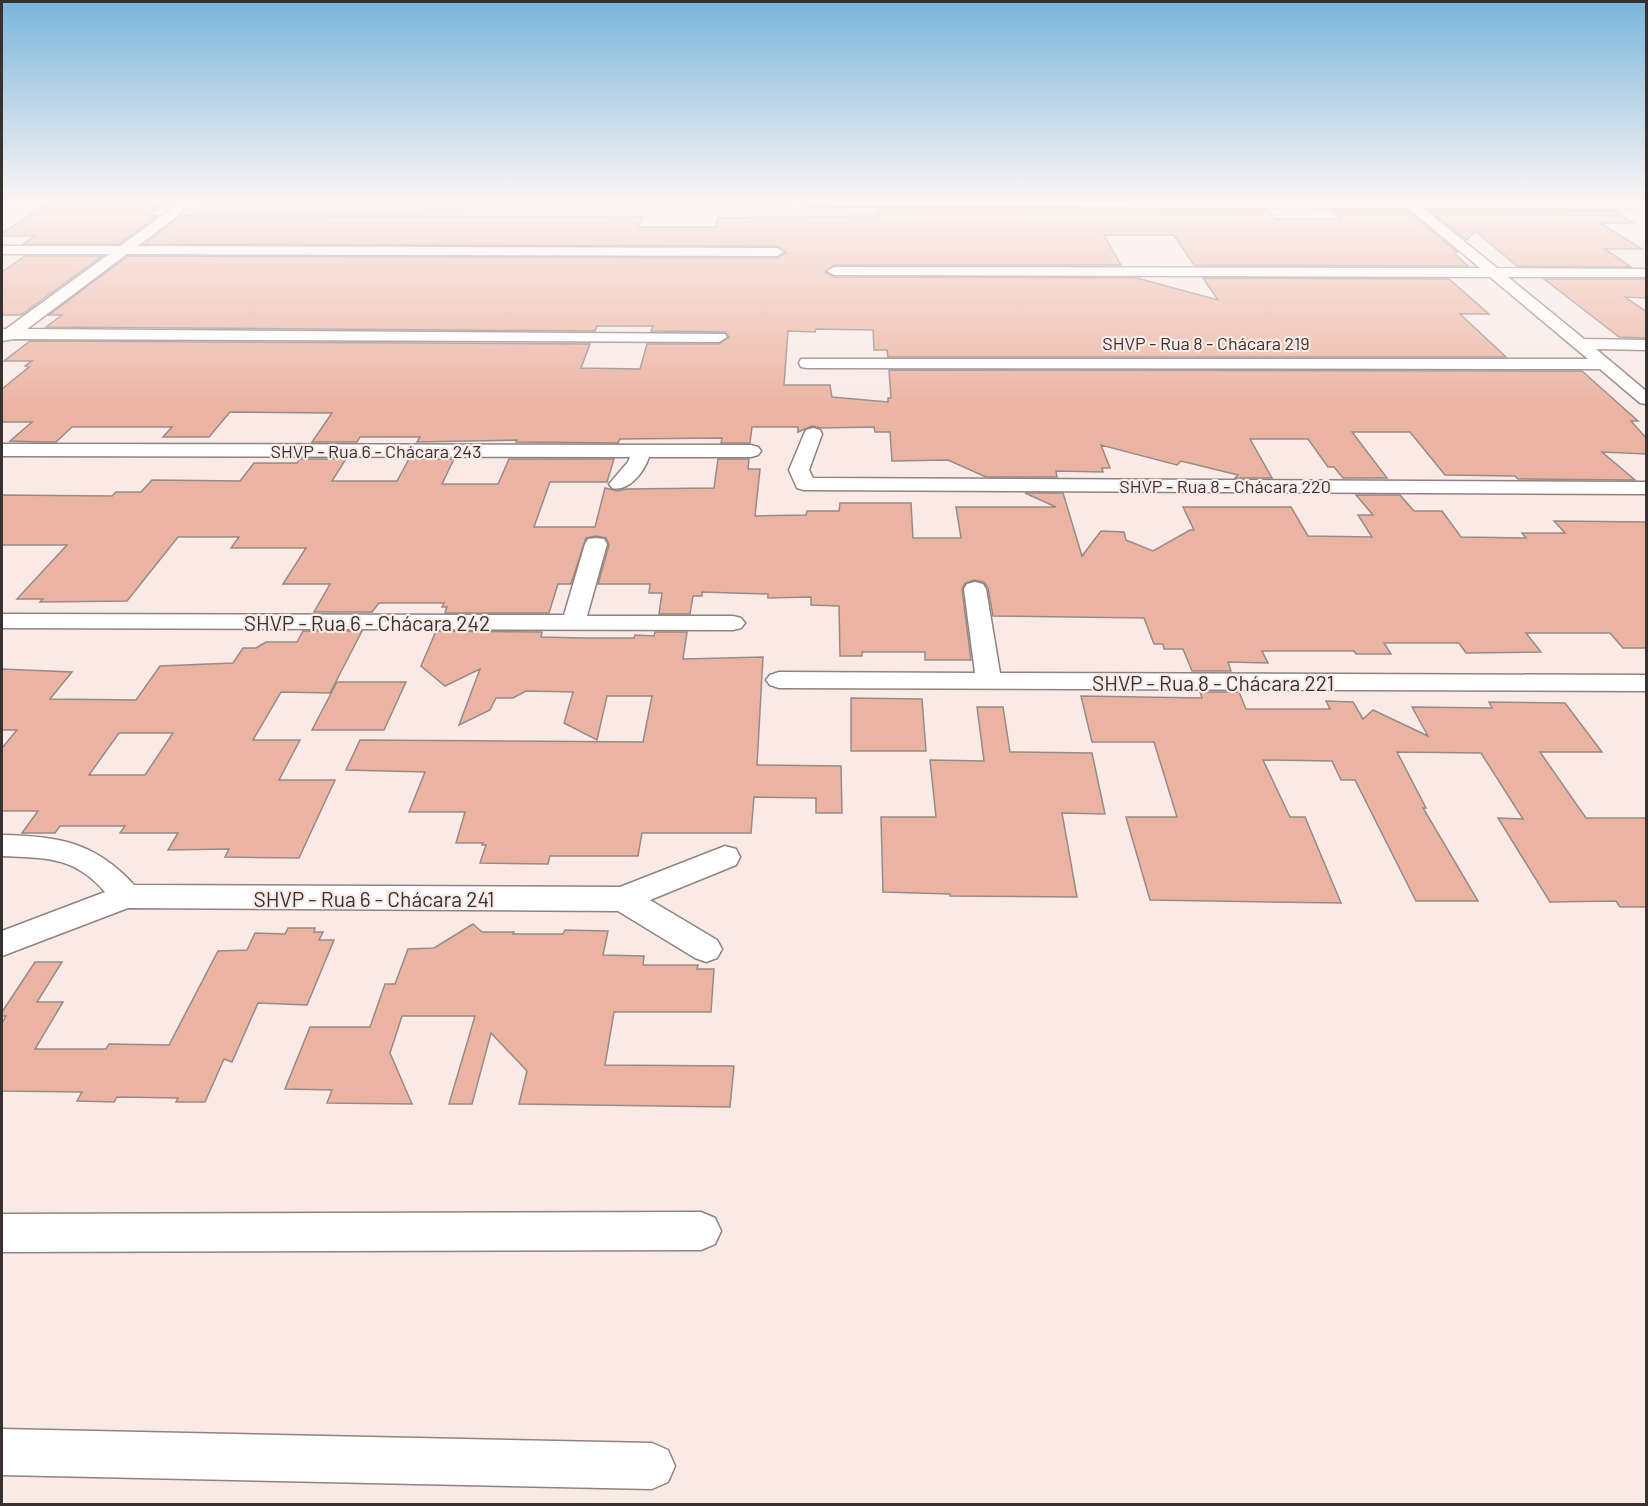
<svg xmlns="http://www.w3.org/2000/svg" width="1648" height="1506" font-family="Barlow,sans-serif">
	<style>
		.green { fill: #f3cdc2 }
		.building { fill: #ebb3a2; stroke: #988b87; stroke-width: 1.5; fill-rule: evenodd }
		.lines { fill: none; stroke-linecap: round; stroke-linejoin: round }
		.minor-casing { stroke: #90837f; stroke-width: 3 }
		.minor { fill: #fff; fill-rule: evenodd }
		.labels { text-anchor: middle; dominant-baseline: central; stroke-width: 4.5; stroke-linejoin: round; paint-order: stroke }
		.far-street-label { font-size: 18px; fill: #373130; stroke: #f9eae6 }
		.street-label { font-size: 21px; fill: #373130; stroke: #f9eae6 }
	</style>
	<rect width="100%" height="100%" fill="#f9eae6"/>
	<!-- green -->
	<path class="green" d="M209,199H795L794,217L186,216Z"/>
	<!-- building -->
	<g class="building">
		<path d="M57,199H172L147,216H157L119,244H23L35,236H2V233Z"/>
		<path d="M944,209L1267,210L1276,219H1341L1331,210H1407L1457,252L1455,254L1468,266L1194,265L1174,235H1104L1121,265H834L825,272L834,277L1137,278L1218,300L1203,278L1449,279L1489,314H1460L1506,357H888L887,350H874L873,330L816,329L815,332L788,331L784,385H830L832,397L888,402V398H891L889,370L1582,371L1638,421H1631L1647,439V454L1602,452L1635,480L1518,479L1515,476L1445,475L1410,432H1352L1387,478H1343L1334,467H1328L1308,439H1250L1272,478H1235L1238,475L1181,461L1177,465L1101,445L1110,468H1102L1103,472L1056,471L1057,477H986L948,460L892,461L890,432H875L874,427L821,428L812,426L798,432V427H752L750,443H721L722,438L620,439L618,443L516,442L517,440L417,442L420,437H360L357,442H312L332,413L230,412L209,437H163L172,427H72L56,442H38L10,441L32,422H2V389L29,367L25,366L32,361H4L30,341L590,344L581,368L640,369L647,344H719L729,337L725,332L651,331L653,326H597L595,331L46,327L62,315H49L128,256L777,258L786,253L777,246L145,244L180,216L642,217L638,227H716L718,218L877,216V210Z"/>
		<path d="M1429,210L1615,211L1633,223H1600L1642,249H1605L1631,267L1517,266L1475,231L1467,240Z"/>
		<path d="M25,256H102L21,315H2V272Z"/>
		<path d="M1544,279H1647V298L1625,297L1647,312V338L1619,337Z"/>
		<path d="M300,459H346L332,481H397L409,459H454L442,484H498L509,459H614L607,482H550L534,527H595L605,488L618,491L626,489L714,488L718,459H749L748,469H760L755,516L806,515L807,511H839L840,503H911L913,538H961L956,507H1056L1025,493H1063L1082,556L1101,531L1124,532L1126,540L1153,551L1190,530H1194L1183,507H1291L1308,536L1372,537L1358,515H1373L1356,495H1400L1414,511H1442L1461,537L1526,538L1522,533H1565L1554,521L1647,522V648H1623L1610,633H1526L1541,652L1466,653L1459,643H1384L1391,654H1356L1354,651H1262L1268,663L1228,662L1231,671H1192L1183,649H1164L1163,644H1154L1144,618L993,616L988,588L984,582L974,580L965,583L962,589L971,660H925V652H862V656H840L839,606L811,605V597L768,598V594L702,592V596H693L690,614H659L662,593H649L650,584H598L609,545L606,538L596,536L586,538L571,584H558L549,613H445L447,607H442L444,603H379L372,612H314L330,584H283L306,548H231L239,537H178L127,601L40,602L43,599H17L67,545H2V495L112,496L116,492H141L152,480L240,481L254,463H297Z"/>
		<path d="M303,631H362L330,693L281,692L253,740H300L279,780H335L299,858L225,857L229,849L168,850L178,833H120L125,826H60L55,833H22L38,811H2V748L17,730H2V669L72,672L50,699L136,700L160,666L233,663L243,648H256L266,642H297ZM119,733H173L145,775H89Z"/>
		<path d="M436,631L542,632L541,637L583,638H634L635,635L654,636L655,632H687L683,659L763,657L757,765L841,766L842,813H816V798L754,797L751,833H642L638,856H550L548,864L480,863L486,845H482L483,843H456L465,812H409L425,772L346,770L360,740L643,742L652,696H607L597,740L564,723L573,692L526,691L513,698H496L490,710L459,725L480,669L445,686L421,666Z"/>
		<path d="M337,682H406L384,730H312Z"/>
		<path d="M1200,692H1239L1246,709H1330L1326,701L1353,702L1363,719L1373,710L1428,736L1412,707L1492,708L1489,702L1565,703L1602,752H1540L1586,818H1647V907H1620L1616,901L1550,902L1498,818L1523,819L1481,753L1397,752L1426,808H1423L1478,901H1416L1355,780H1341L1332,761L1263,760L1290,817H1305L1341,903L1150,900L1126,817H1177L1154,742H1092L1081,696L1202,698Z"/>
		<path d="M851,698L922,699L926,751H851Z"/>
		<path d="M977,707H1003L1010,752L1092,753L1105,814L1062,813L1077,897L950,896V894L883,892L881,817H936L930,760L984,761Z"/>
		<path d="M473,924L482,932H514L513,934H563L565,930L608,931L603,955L644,956L643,965H698L697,969H714L711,1012H614L605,1065L734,1066L730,1107L519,1104L527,1071L491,1033L472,1104H449L475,1016H402L390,1053L412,1104L327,1103L332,1090L285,1089L310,1027H370L385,984H395L408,949L434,948Z"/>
		<path d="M288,928H315L314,932H323L319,940H334L307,1005L258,1003L232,1062L224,1059L205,1102H176L178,1098L117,1097L114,1102L77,1101L82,1092L2,1091V1023L6,1016H2V1012L35,962H62L37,1002H63L35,1049H106L109,1044L169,1045L218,951L247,950L255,933L285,934Z"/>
	</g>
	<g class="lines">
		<defs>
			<g id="minor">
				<path d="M185,199H199L138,246L777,248L784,252L777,256L127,254L27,329L725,334L727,337L719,342L14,339L2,341V329H6L109,254H2V246H120Z"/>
				<path d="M806,199H1412L1646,201V209L1423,208L1497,268L1646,269V277H1508L1584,339L1646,340V350L1596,349L1646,391V404L1640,403L1600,369L807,368L801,367L799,363L801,359H1588L1490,277L834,275L827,271L834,267L1480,268L1408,208L810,206L806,205L804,202Z"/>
				<path d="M813,428L820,430L822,434L809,470L813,478L1646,482V494L804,490L797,488L789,470L804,434L806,430Z"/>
				<path d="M2,444L751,445L758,447L761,451L758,455L751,457H649C644,472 629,492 612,488L609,484L628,462L630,457L2,456Z"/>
				<path d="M596,538L604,539L607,544L587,616H733L741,618L745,623L741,628L733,630L2,628V614L564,615L585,544L588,539Z"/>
				<path d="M975,582L983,584L986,589L1000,673L1646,675V691L779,688L770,685L766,680L770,675L779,672L975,673L964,589L967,584Z"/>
				<path d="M2,835C58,836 95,842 134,885L620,887L725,846L736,849L740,857L736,865L650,900L717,940L722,949L717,958L706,962L695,958L618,911L128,908L2,956V931L105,892C74,856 45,858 2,856Z"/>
				<path d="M701,1212L715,1218L721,1231L715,1244L701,1250L2,1252V1214Z"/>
				<path d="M2,1429L652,1443L668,1450L675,1466L668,1482L652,1489L2,1475Z"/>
			</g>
		</defs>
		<!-- minor casing -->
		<use href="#minor" class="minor-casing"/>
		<!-- minor -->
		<use href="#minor" class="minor"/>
	</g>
	<!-- sky -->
	<linearGradient id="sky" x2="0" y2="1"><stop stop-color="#7ab5db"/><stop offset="0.49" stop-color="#fcf6f4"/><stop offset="1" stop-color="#fcf6f4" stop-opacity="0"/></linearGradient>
	<rect width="1648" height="410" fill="url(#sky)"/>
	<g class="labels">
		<!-- far-street labels -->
		<g class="far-street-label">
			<text x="1206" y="343">SHVP - Rua 8 - Chácara 219</text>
			<text x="376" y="451">SHVP - Rua 6 - Chácara 243</text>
			<text x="1225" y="486">SHVP - Rua 8 - Chácara 220</text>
		</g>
		<!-- street labels -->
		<g class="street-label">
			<text x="367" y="622">SHVP - Rua 6 - Chácara 242</text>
			<text x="1213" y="682">SHVP - Rua 8 - Chácara 221</text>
			<text x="374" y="898">SHVP - Rua 6 - Chácara 241</text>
		</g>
	</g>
	<!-- border -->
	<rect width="1648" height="1506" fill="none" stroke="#373130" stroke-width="6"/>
</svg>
